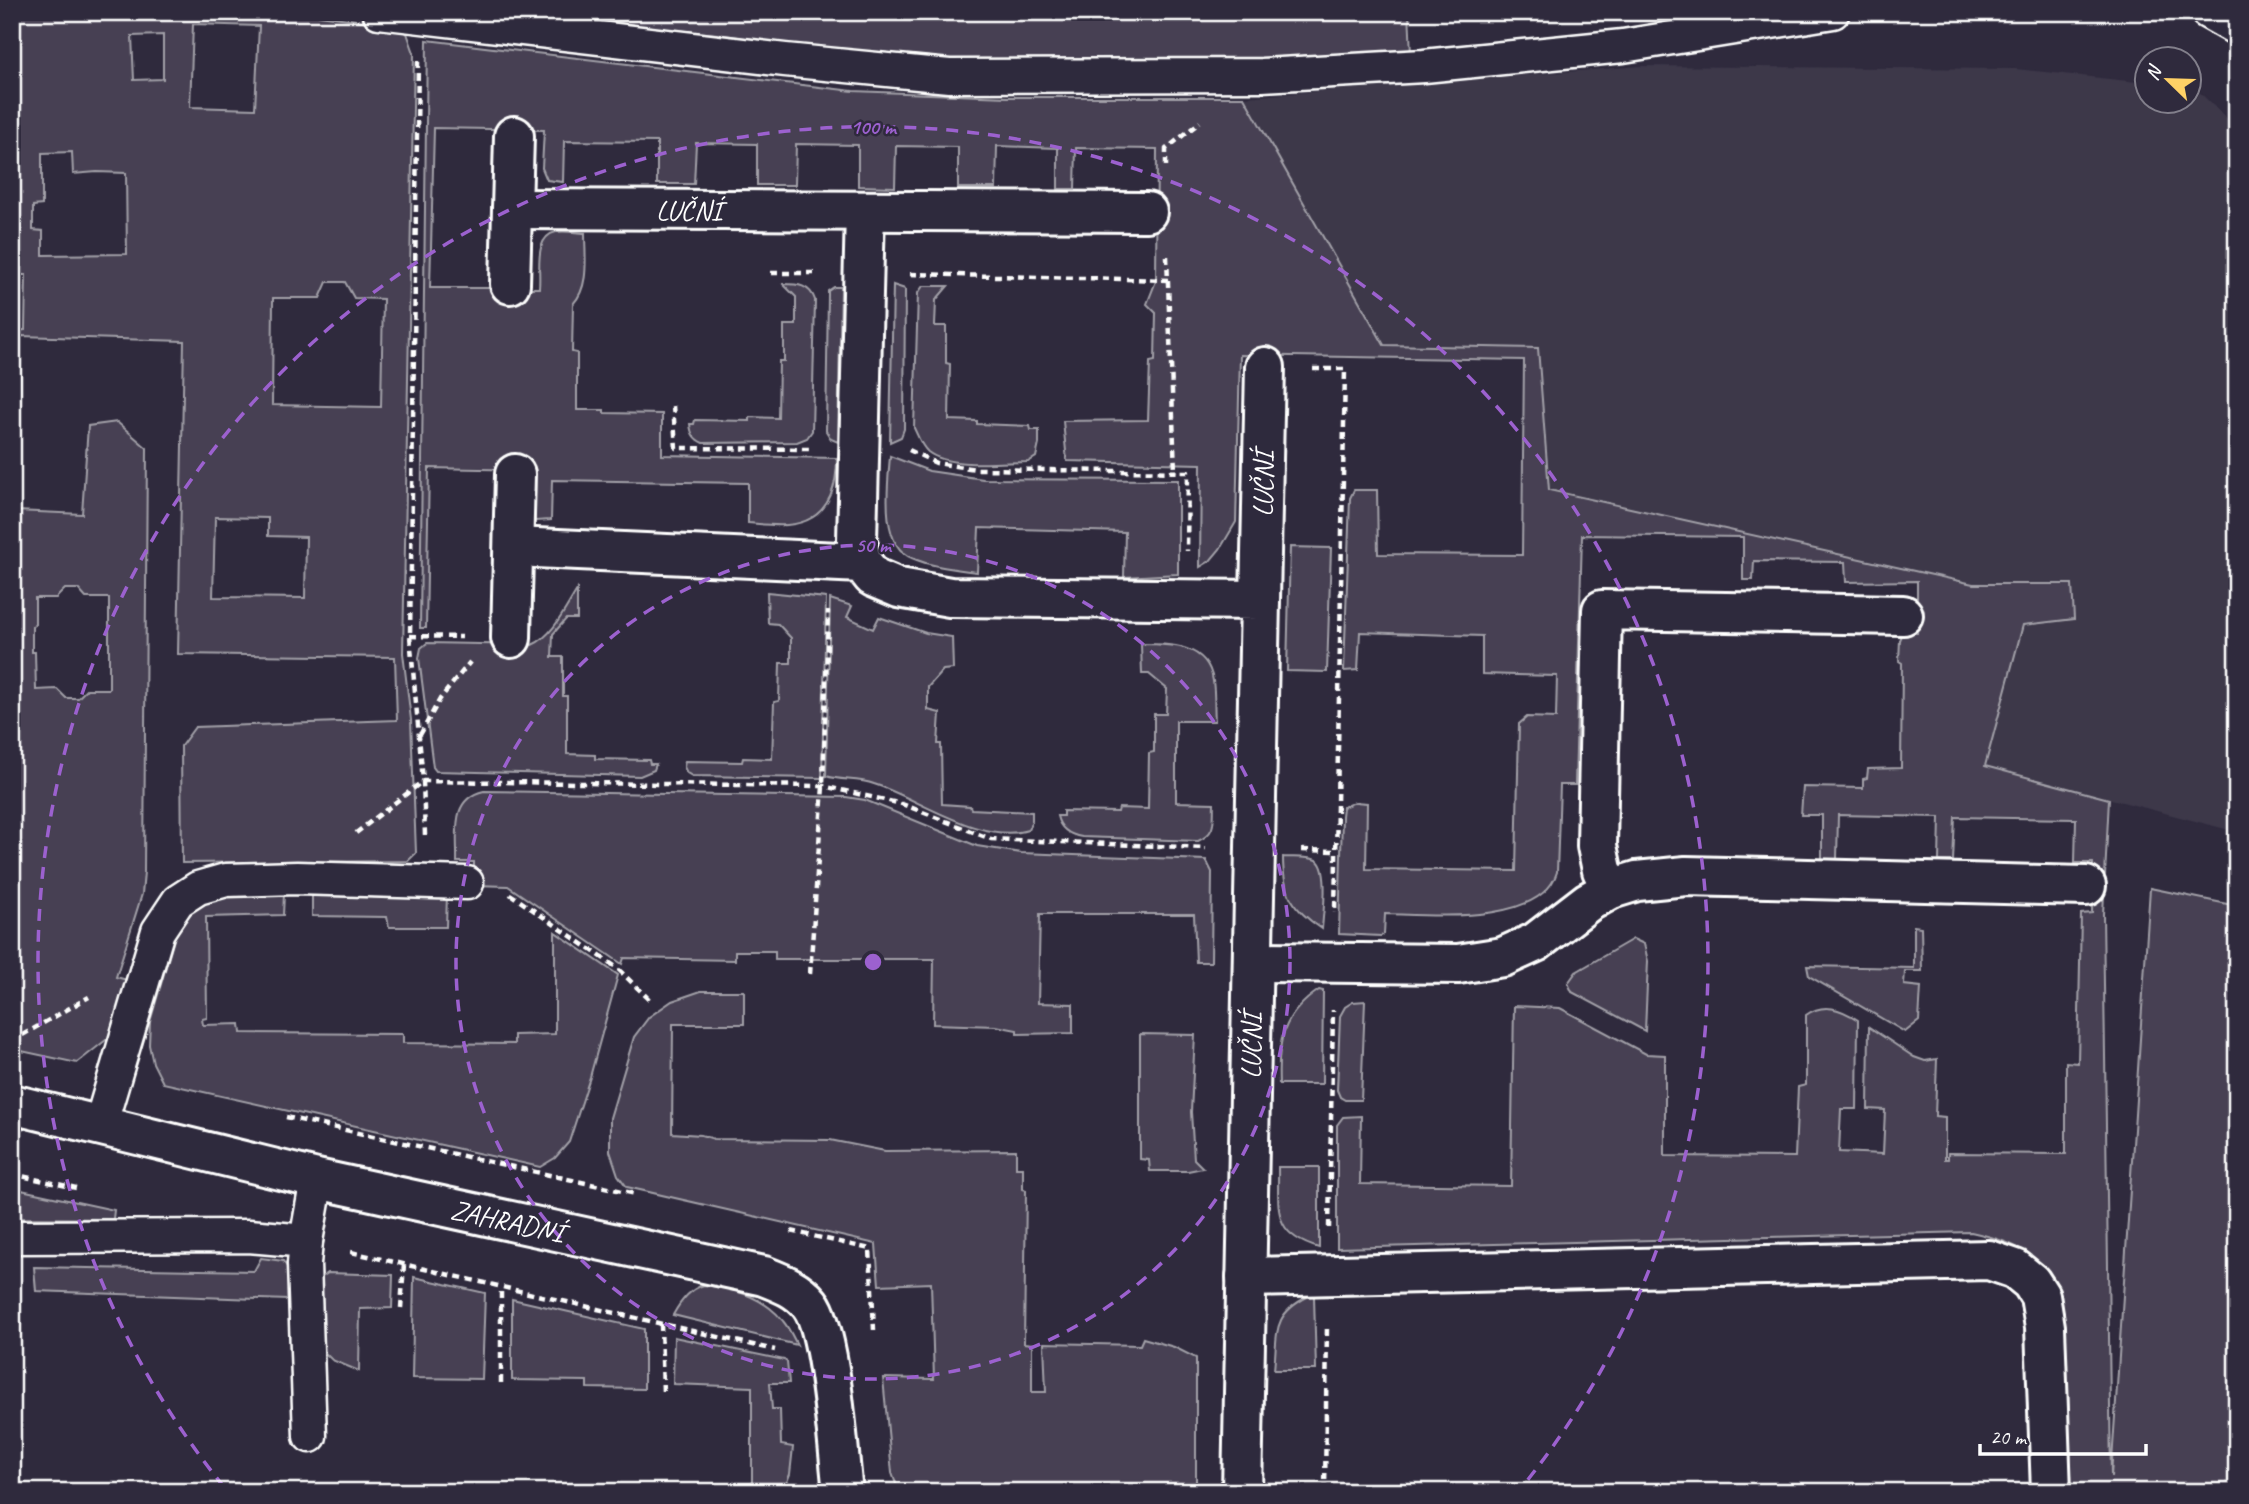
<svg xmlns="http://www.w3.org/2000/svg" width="2249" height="1504" font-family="Caveat,sans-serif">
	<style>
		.built { fill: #3c3749 }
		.green { fill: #464152; stroke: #a2a0a8; stroke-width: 2; fill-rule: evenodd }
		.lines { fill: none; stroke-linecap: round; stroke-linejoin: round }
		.service-casing { stroke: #fff; stroke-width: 37 }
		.minor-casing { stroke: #fff; stroke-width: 44 }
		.path { stroke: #fff; stroke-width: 4.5; stroke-dasharray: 7 5; stroke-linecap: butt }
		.service { stroke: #2f2a3d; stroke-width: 32 }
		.minor { stroke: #2f2a3d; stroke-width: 38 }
		.ring { fill: none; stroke: #9c61cf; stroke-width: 3.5; stroke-dasharray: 12 9 }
		.labels { text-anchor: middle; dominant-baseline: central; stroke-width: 5; stroke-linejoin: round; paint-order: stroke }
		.street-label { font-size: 28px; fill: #fff; stroke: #2f2a3d }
		.centre { fill: #9c61cf; stroke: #2f2a3d; stroke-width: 3.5 }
		.ring-label { font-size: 21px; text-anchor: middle; font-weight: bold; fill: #9c61cf; stroke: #2f2a3d; stroke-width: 5; stroke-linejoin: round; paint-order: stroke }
	</style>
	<rect width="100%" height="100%" fill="#2f2a3d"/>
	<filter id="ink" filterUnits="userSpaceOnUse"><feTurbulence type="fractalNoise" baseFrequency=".0143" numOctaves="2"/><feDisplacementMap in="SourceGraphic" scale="14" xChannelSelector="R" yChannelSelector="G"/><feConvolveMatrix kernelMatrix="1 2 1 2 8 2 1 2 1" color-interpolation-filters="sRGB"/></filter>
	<g filter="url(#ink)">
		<!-- built -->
		<path class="built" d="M1641,66L2016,69L2147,83L2148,102H2190V88L2196,89L2237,128V832L1985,766L2023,624L2074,619L2072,584H1973L1549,490L1538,348L1384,345L1244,97Z"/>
		<!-- green -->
		<g class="green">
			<path d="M12,12H298L398,26L407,33L414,53L403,653L411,720L416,853L408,861L182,863L181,746L195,727L397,720L395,657L178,654L184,341L21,336L16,511L82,514L88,426L117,422L147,448L144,872L142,894L116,977L131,981L111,1036L77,1063L12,1049V331L25,330L26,275H12ZM193,24L259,26L255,109L190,107ZM163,35V79L134,80L132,36ZM72,152L73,174L97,172L126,173L127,254L43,255V231L33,230V206L42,205V153ZM327,282H345L354,298L383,299L381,407L272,405L273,298H320ZM215,517L268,518V536L306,537L305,598L213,597ZM65,589H78L86,598H109V689H87L78,698H66L57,689L36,690L35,652H32V626L35,625V598H56Z"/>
			<path d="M487,12H1409L1411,54L1204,64L894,59L717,34Z"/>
			<path d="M427,40L853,91L1007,97H1244L1384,345L1538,348L1549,490L1973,584H2072L2074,619L2023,625L1985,766L2109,799L2103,914L2111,1477L2150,888L2237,906V1492H2070L2062,1302C2040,1255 2021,1243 1971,1232L1337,1248V1125L1343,1117L1361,1116L1360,1184L1511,1186L1514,1006L1560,1008L1646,1054L1665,1055V1156L1795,1157L1798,1087L1806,1085V1015C1824,1002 1841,1009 1858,1020L1857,1109H1841L1839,1152L1883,1154L1885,1110L1868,1109L1869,1027L1914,1057L1925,1061L1937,1059L1935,1116L1945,1117V1159H1948V1153L2066,1154V1062L2078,1063L2081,914L2092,913L2093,863H2075L2076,819L1955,817L1953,861H1939L1940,817L1838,815L1837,859H1822V815H1801L1803,787L1863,788V779L1867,778L1868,769L1901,768L1902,663L1899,661L1900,640L1903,633H1917V581L1846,582L1845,562L1754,561L1753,580H1743V537L1582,535L1575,785H1560L1557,872C1541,926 1429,915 1385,914L1384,934L1381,936L1339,934L1342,816L1343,807L1355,802L1367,803L1366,869L1516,871L1519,724L1527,717L1556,718L1557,676L1482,674V636L1360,632L1358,670L1344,671L1350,498L1354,490H1377L1378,554L1522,555L1524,360L1240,355L1236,522L1220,549L1210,561L1200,567L1201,464L1067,461L1063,421L1148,420L1150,362L1155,361L1156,313L1147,304L1156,281L1157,149L1076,148L1075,189H1058V148L997,146L996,188H958V147L896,146L895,187L858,186V145L796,144L795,185H757V144L696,143L694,184H657V142L564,141L563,182L547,180L542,168L544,130L434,128L430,288H539C541,271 533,237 556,232C565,230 577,233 585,233C585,257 590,286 573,304L572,352L577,353V410H604V413L662,414V455L837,458C837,492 826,522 787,525C774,526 760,524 748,523V483L552,480L551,520L535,521L528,516L529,470L429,468L426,628H420Z"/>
			<path d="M783,284C798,284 810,285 815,300L812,431L807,438L797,442L703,443C694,439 691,434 690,424H694L695,420L750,421V417L778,418L779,361H784V325H796V297Z"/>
			<path d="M893,285L905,289L904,429L901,437L890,442Z"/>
			<path d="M923,286H948L936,300L935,326H946V363L950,364L949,420L977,421V424L1030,426L1031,430H1039V444L1036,457L1028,462C1001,462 950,469 928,452C921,446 918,436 914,428L918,293Z"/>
			<path d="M834,287H841L838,442L831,439L826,431L828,294V291Z"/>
			<path d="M890,456L929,471L983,479L1178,480V574L1124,577L1125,532L979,528L977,572C956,569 932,567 912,558C879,545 888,484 890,456Z"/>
			<path d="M1290,547L1331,548L1327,672L1287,671Z"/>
			<path d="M577,590V619H566L553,634L552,657H563V696H567V754L595,755V759L649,760L650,764H656L654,770L640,776L436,771L433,767L419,658L421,648L427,643L532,645C553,636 565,609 577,590Z"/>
			<path d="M767,592L826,598L822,778L692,776L687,773L684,767L685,761L742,762L743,758L772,759L774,702L779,701L780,663H791V638L778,624L768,623Z"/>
			<path d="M830,599L852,606L847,617L873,629L879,617L926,633L952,637L953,669L943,670L928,687V710L940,713L938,744H941L942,804L970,806L971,809L1032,812V821L1028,830C981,845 918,798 874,784C858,778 841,781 826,776Z"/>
			<path d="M1141,644C1170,644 1208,644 1213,681C1215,694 1214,708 1215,721H1176V802L1214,803C1213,822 1217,832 1198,841L1082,837C1069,835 1060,829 1057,816H1063V811L1118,812L1119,808L1148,809L1149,753L1154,752V714H1166L1167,689L1149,674H1142Z"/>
			<path d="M484,791L846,797L865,800L977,846L1021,853L1206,860L1212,872L1211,962H1196L1194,914H1040L1038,1003L1073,1004V1033L1017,1034V1030L996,1026L933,1024L934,959H775V951H735V960L624,958L622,964L508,886L474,885V862H457C458,834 449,799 484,791Z"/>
			<path d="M1283,857C1292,858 1307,856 1316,860C1330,866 1323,915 1322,929C1292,909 1283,893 1283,857Z"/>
			<path d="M312,892L447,894L446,927H389L387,917L312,916Z"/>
			<path d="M235,893L284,894L283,915L206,917L207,1018L202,1019L203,1025L240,1024L241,1033L403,1034V1043L514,1044V1035L555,1034V932L618,975L590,1077L569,1142L555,1158L540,1167L163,1083L153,1063L149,1045L150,1022L177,929L198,905Z"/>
			<path d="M1914,926L1921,927L1922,971H1905L1904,985L1921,987L1919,1021L1905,1032L1809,976L1807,966L1914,968Z"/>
			<path d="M1633,939L1644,944L1648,961L1645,1031L1572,992L1568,983L1576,972Z"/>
			<path d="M1319,990L1323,991L1322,1084H1279C1277,1042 1282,1015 1319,990Z"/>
			<path d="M701,991H744V1024H673L672,1133L701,1135L714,1139L830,1140L885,1151L1016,1150V1168H1023V1189L1026,1190L1024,1343L1032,1344V1392H1046L1044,1343L1140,1345L1143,1338L1174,1347L1196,1358V1492H899L892,1473L883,1378L934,1379L931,1283L879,1285L876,1244L627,1187L618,1175L610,1151V1118L634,1037L649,1017L672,1001Z"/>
			<path d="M1365,1001L1361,1100H1345L1340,1097L1337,1090L1340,1016L1345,1007L1353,1002Z"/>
			<path d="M1140,1034L1195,1035L1191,1112L1194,1159L1203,1168L1188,1171H1150L1149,1160L1140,1159Z"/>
			<path d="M1278,1167H1319V1248C1271,1234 1279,1209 1278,1167Z"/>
			<path d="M12,1188L114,1210L113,1219L12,1218Z"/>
			<path d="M261,1258L283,1261L289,1270L288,1300L36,1291L34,1267L254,1271Z"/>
			<path d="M328,1273L393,1275L392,1308L360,1309L359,1371L332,1360L321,1349L319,1279Z"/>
			<path d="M414,1277L485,1293L482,1379L412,1378Z"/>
			<path d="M704,1285C732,1288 764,1297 783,1321C789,1328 793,1337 797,1345L673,1315C680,1302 689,1289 704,1285Z"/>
			<path d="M1309,1296H1314L1316,1370H1274C1278,1332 1271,1315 1309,1296Z"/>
			<path d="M512,1299L644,1329V1389L587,1388V1381L512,1380Z"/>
			<path d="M674,1337L784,1360L787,1362L789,1383H770L772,1409H780L781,1445L793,1447L790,1474L783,1492H752V1387L673,1384Z"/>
		</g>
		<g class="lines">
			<defs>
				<g id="service">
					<path d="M379,12L785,60L949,76L1262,75L1424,66L1623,46L1833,12"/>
					<path d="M2207,12L2237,29"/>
					<path d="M100,1126L158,931L178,901L198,888L226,880L297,878L467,883"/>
					<path d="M12,1237L249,1236L306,1241"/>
					<path d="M310,1436L304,1264L306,1241L317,1179"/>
				</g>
				<g id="minor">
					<path id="s1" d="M512,209L1147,212"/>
					<path d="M510,284L514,136"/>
					<path d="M514,547L862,563L873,577L899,588L950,597L1260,600L1242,1492"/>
					<path d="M862,563L857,541L865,211"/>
					<path id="s2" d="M1260,600L1265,367"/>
					<path d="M511,638L515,474"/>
					<path d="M1611,889L1602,870L1597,846L1602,610L1903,615"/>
					<path d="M1253,962L1458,964L1503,957L1536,942L1588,902L1611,889L1637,881L1686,876L2086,886"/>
					<path id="s3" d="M12,1104L317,1179L764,1276C782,1283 798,1289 810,1304C831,1331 838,1452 843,1492"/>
					<path d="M1246,1277L1989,1260L2015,1269L2031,1282L2040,1296L2045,1327L2051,1492"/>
				</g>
			</defs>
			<!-- service casing -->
			<use href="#service" class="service-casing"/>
			<!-- minor casing -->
			<use href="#minor" class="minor-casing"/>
			<!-- path -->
			<g class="path">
				<path d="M418,61L410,636L423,781L425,835"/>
				<path d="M1166,166V149L1200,122"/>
				<path d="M1167,256L1175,472"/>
				<path d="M771,273H816"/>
				<path d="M910,274L1168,280"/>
				<path d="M1313,369H1345L1335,913"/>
				<path d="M673,406L676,448L813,449"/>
				<path d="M909,450L936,463L976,469L1188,472L1187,551"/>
				<path d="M410,636L462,637"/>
				<path d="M420,735L440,699L470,662"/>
				<path d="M356,833L423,781L823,786L902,804L991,839L1206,848"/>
				<path d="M1302,850L1336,851"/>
				<path d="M510,894L616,967L651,1001"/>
				<path d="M810,974L823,786L828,611"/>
				<path d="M12,1041L89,997"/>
				<path d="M286,1117L636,1194"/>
				<path d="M12,1174L76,1188"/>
				<path d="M1329,1228L1333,1010"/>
				<path d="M791,1231L870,1249L874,1330"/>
				<path d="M351,1252L775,1350"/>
				<path d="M401,1308L404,1264"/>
				<path d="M661,1324L663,1393"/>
				<path d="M501,1383V1287"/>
				<path d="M1325,1492L1327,1325"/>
			</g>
			<!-- service -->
			<use href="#service" class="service"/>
			<!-- minor -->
			<use href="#minor" class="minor"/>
		</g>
	</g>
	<!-- distance rings -->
	<g class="ring">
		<circle cx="873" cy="962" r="417"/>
		<path d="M224 1487A835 835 0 1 1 1522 1487"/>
	</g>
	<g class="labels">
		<!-- street labels -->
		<g class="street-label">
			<text stroke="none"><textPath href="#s1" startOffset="177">LUČNÍ</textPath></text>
			<text stroke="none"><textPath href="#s2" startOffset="116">LUČNÍ</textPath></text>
			<text transform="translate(1251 1046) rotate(-89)">LUČNÍ</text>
			<text stroke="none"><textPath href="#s3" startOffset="509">ZAHRADNÍ</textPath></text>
		</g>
	</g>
	<circle cx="873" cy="962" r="10" class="centre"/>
	<g class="ring-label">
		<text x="873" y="134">100 m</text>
		<text x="873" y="552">50 m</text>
	</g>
	<!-- margin -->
	<rect width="2249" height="1504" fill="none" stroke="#2f2a3d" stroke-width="42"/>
	<rect x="21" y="21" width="2207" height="1462" fill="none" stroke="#fff" stroke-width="2.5" filter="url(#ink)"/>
	<!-- north arrow -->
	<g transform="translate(2168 80) rotate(293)"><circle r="33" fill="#2f2a3d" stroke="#827f8b" stroke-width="2"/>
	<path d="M0-5L12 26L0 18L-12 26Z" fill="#ffd166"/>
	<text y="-10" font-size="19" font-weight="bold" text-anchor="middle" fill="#ffffff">N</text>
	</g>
	<!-- scale -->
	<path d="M1980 1444v10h166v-10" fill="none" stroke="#ffffff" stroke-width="3.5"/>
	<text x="1990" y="1444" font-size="21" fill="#ffffff" stroke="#2f2a3d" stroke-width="5" paint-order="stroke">20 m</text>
</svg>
